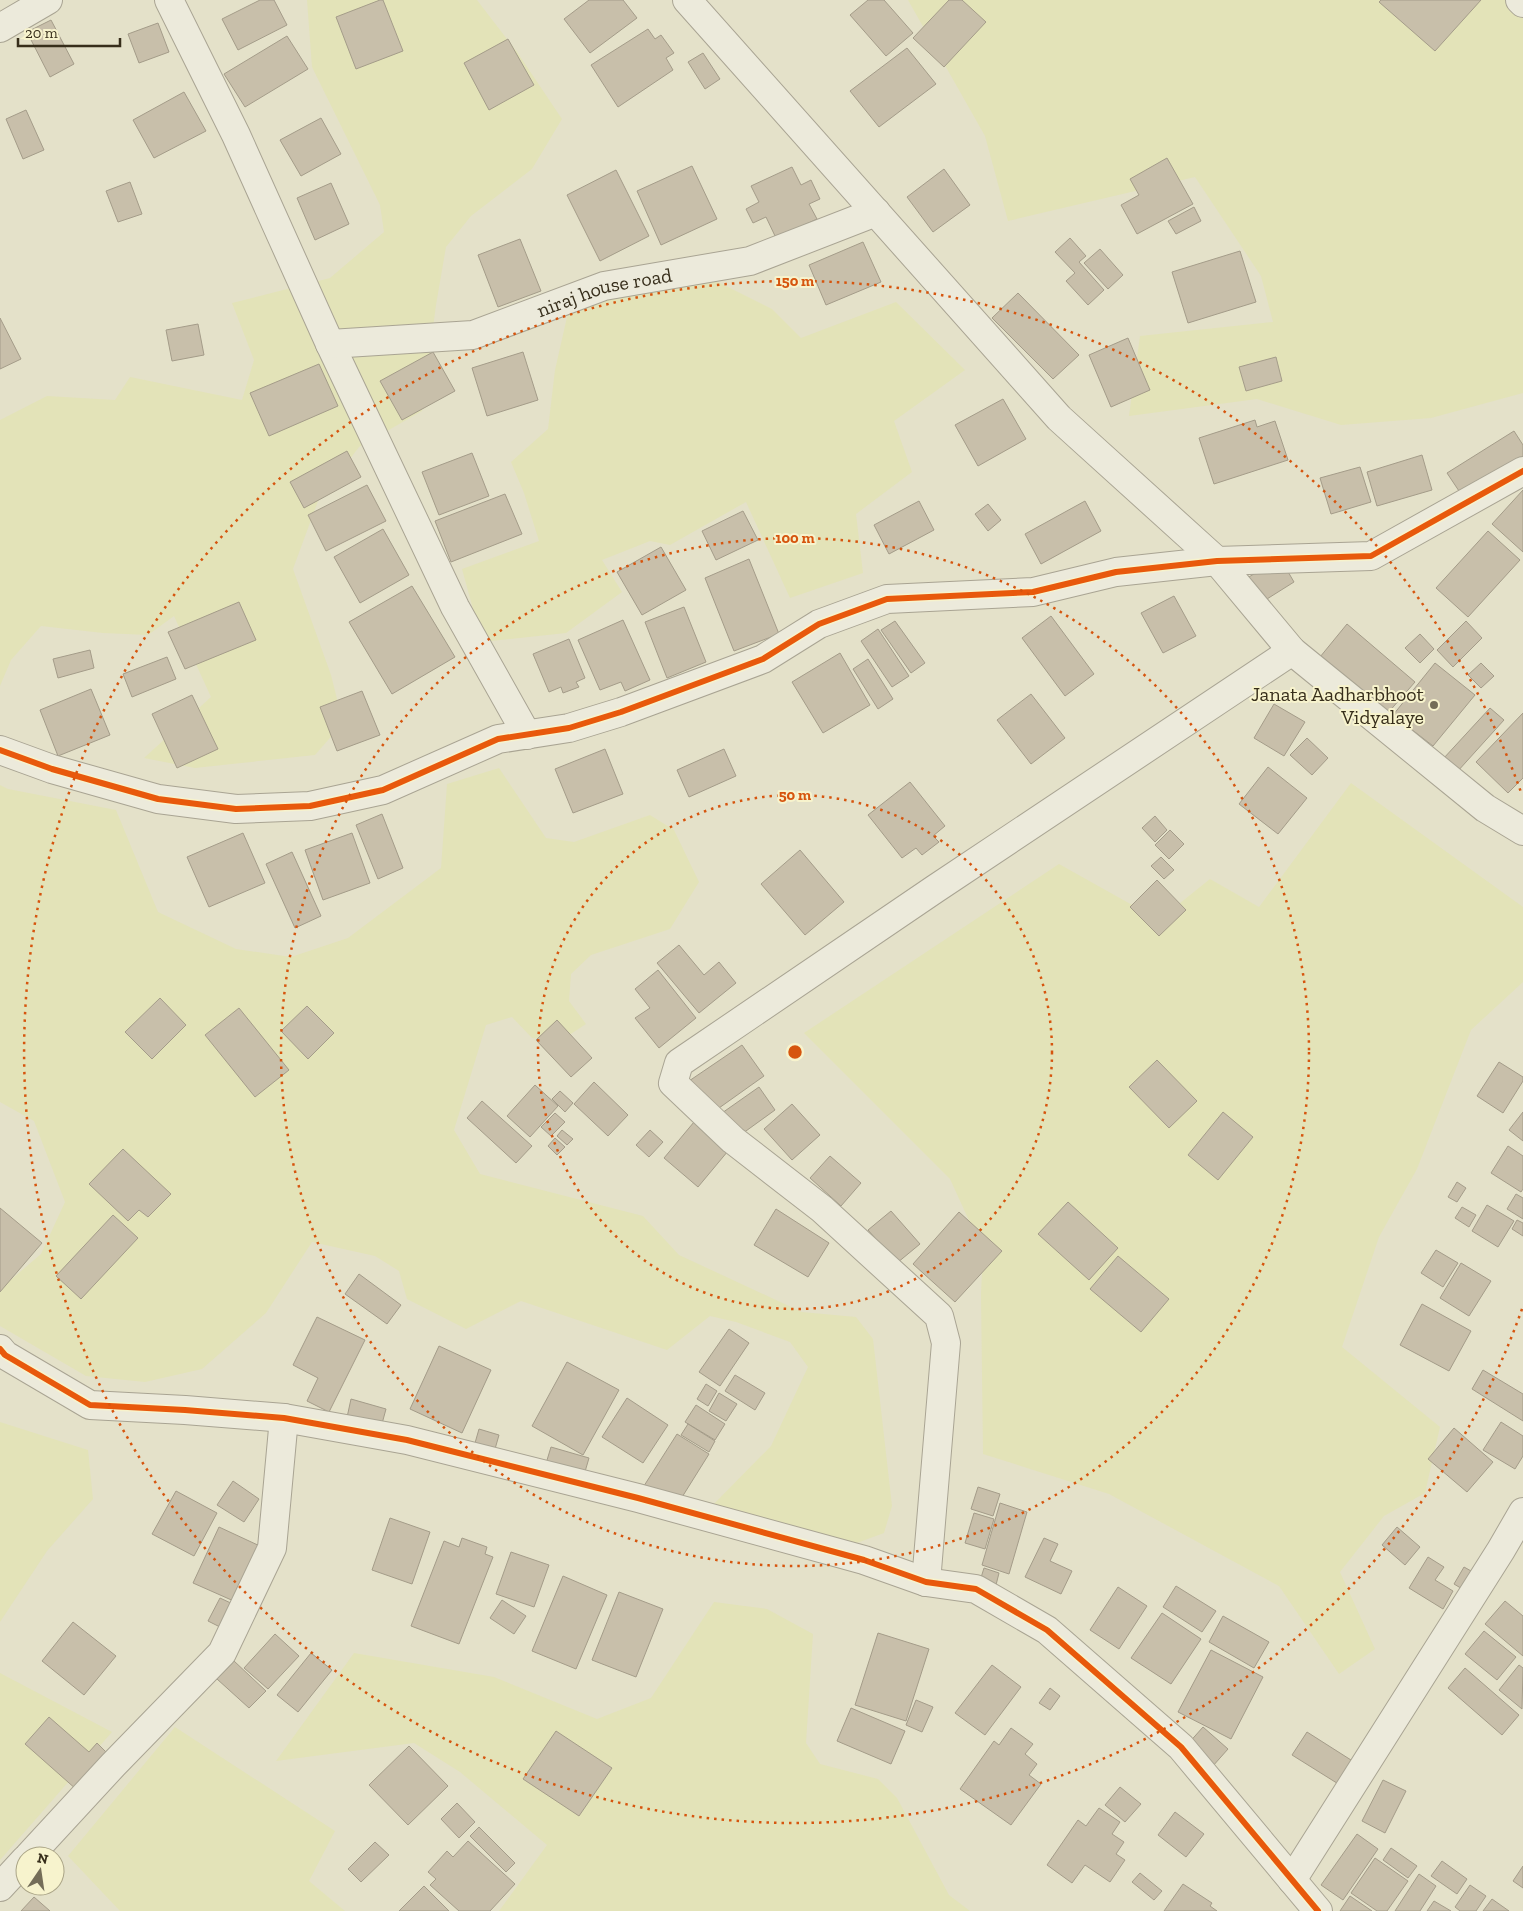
<svg xmlns="http://www.w3.org/2000/svg" width="1523" height="1911" font-family="'Zilla Slab',serif">
	<style>
		.farmland { fill: #e3e3b8 }
		.building { fill: #c8bfaa; stroke: #a49c89 }
		.lines { fill: none; stroke-linecap: round; stroke-linejoin: round }
		.minor-casing { stroke: #a9a493; stroke-width: 30 }
		.minor { stroke: #eceadb; stroke-width: 28 }
		.cycleway-casing { stroke: #f7f3cd; stroke-width: 9 }
		.cycleway { stroke: #e8590c; stroke-width: 6 }
		.ring { fill: none; stroke: #d6550e; stroke-width: 2.5; stroke-dasharray: 2.5 5 }
		.poi-dot { fill: #746d58; stroke: #f7f3cd; stroke-width: 2 }
		.labels { text-anchor: middle; dominant-baseline: central; stroke-width: 4; stroke-linejoin: round; paint-order: stroke }
		.street-label { font-size: 20px; fill: #372e1b; stroke: #f7f3cd }
		.poi-label { font-size: 20px; fill: #372e1b; stroke: #f7f3cd; text-anchor: end }
		.centre { fill: #d6550e; stroke: #f7f3cd; stroke-width: 2.5 }
		.ring-label { font-size: 15px; text-anchor: middle; font-weight: bold; fill: #d6550e; stroke: #f7f3cd; stroke-width: 4; stroke-linejoin: round; paint-order: stroke }
	</style>
	<rect width="100%" height="100%" fill="#e4e1c9"/>
	<!-- farmland -->
	<g class="farmland">
		<path d="M307,0H477L517,52L562,119L532,169L471,216L446,247L436,305L422,411L359,447L318,501L293,569L331,675L343,723L315,755L195,768L144,758L211,697L174,616L148,635L103,633L41,626L11,660L0,686V420L47,396L115,400L130,377L242,400L254,360L232,303L330,278L384,232L380,205L312,67Z"/>
		<path d="M908,0H1523V393L1431,418L1341,425L1257,399L1129,416L1140,336L1273,322L1261,276L1195,177L1008,221L985,136Z"/>
		<path d="M704,275L772,309L801,338L896,302L965,370L894,421L912,472L856,514L863,573L790,598L746,502L670,545L650,541L602,560L622,592L566,633L482,642L462,569L539,541L524,493L511,462L548,429L555,370L572,295Z"/>
		<path d="M499,768L546,838L574,842L650,815L674,830L699,882L670,929L591,955L571,974L569,1001L586,1024L560,1041L532,1038L512,1017L486,1025L454,1130L480,1174L643,1216L679,1255L802,1312L856,1317L873,1339L892,1506L884,1533L857,1543L829,1540L707,1511L771,1446L808,1367L790,1342L736,1322L710,1316L667,1350L521,1301L466,1329L407,1299L399,1271L375,1256L312,1242L266,1313L202,1369L145,1382L86,1376L0,1326V1289L41,1254L65,1202L34,1121L0,1102V785L8,789L116,810L158,912L236,949L291,957L348,938L441,868L447,784Z"/>
		<path d="M1351,783L1523,907V982L1471,1030L1417,1169L1379,1237L1342,1347L1440,1427L1425,1493L1384,1516L1340,1572L1375,1649L1339,1674L1279,1586L1109,1494L983,1454L981,1294L983,1251L950,1179L804,1033L1059,864L1159,920L1210,879L1259,907Z"/>
		<path d="M0,1422L88,1450L93,1499L47,1551L0,1622Z"/>
		<path d="M714,1602L767,1609L813,1634L806,1743L820,1764L878,1779L897,1798L949,1895L970,1911H499L547,1845L460,1772L414,1743L276,1761L354,1653L494,1677L597,1719L651,1698Z"/>
		<path d="M0,1673L112,1732L0,1860Z"/>
		<path d="M175,1727L335,1831L309,1881L345,1911H120L68,1856Z"/>
	</g>
	<!-- building -->
	<g class="building">
		<path d="M260,0H274L287,25L238,50L222,19Z"/>
		<path d="M380,0H383L403,51L356,69L336,17Z"/>
		<path d="M589,0H623L637,18L590,53L564,19Z"/>
		<path d="M868,0H884L913,33L886,56L850,15Z"/>
		<path d="M949,0H962L986,22L944,67L913,38Z"/>
		<path d="M1381,0H1481L1435,51L1379,2Z"/>
		<path d="M51,20L74,64L50,77L27,32Z"/>
		<path d="M158,23L169,52L139,63L128,34Z"/>
		<path d="M648,29L655,39L661,35L674,53L666,58L673,70L618,107L591,65Z"/>
		<path d="M287,36L308,69L245,107L224,74Z"/>
		<path d="M508,39L534,85L489,110L464,63Z"/>
		<path d="M907,48L936,84L879,127L850,91Z"/>
		<path d="M703,53L720,79L705,89L688,62Z"/>
		<path d="M184,92L206,131L154,158L133,120Z"/>
		<path d="M26,110L44,150L23,159L6,119Z"/>
		<path d="M321,118L341,154L301,176L280,140Z"/>
		<path d="M1167,158L1193,204L1137,234L1121,205L1139,195L1130,179Z"/>
		<path d="M692,166L717,219L661,245L637,191Z"/>
		<path d="M792,167L801,185L811,180L820,199L809,204L817,219L776,238L766,217L753,223L746,209L759,202L751,186Z"/>
		<path d="M944,169L970,205L933,232L907,197Z"/>
		<path d="M616,170L649,236L600,261L567,195Z"/>
		<path d="M130,182L142,214L118,222L106,191Z"/>
		<path d="M331,183L349,224L315,240L297,198Z"/>
		<path d="M1194,207L1201,221L1176,234L1168,221Z"/>
		<path d="M1070,238L1086,256L1079,262L1104,290L1088,305L1066,281L1075,273L1055,252Z"/>
		<path d="M520,239L541,291L498,307L478,255Z"/>
		<path d="M863,242L881,282L826,305L809,265Z"/>
		<path d="M1100,249L1123,275L1108,289L1084,263Z"/>
		<path d="M1240,251L1256,302L1188,323L1172,272Z"/>
		<path d="M1018,293L1079,355L1053,379L992,318Z"/>
		<path d="M0,318L21,359L0,369Z"/>
		<path d="M198,324L204,355L172,361L166,330Z"/>
		<path d="M1128,338L1150,390L1111,407L1089,355Z"/>
		<path d="M433,352L455,391L402,420L380,381Z"/>
		<path d="M523,352L538,400L487,416L472,368Z"/>
		<path d="M1276,357L1282,381L1246,391L1239,367Z"/>
		<path d="M319,364L338,406L269,436L250,393Z"/>
		<path d="M1003,399L1026,439L978,466L955,425Z"/>
		<path d="M1255,420L1257,427L1275,421L1288,460L1214,484L1199,438Z"/>
		<path d="M1514,431L1523,445V460L1463,497L1447,473Z"/>
		<path d="M347,451L361,477L304,508L290,482Z"/>
		<path d="M472,453L489,496L439,515L422,472Z"/>
		<path d="M1422,455L1432,490L1377,506L1367,472Z"/>
		<path d="M1360,467L1371,502L1331,514L1320,478Z"/>
		<path d="M367,485L386,521L326,551L308,515Z"/>
		<path d="M1523,490V552L1492,524Z"/>
		<path d="M505,494L522,534L451,562L435,521Z"/>
		<path d="M919,501L934,530L889,554L874,525Z"/>
		<path d="M1085,501L1101,531L1041,564L1025,534Z"/>
		<path d="M988,504L1001,520L988,531L975,514Z"/>
		<path d="M743,511L758,540L716,560L702,531Z"/>
		<path d="M383,529L409,575L360,603L334,557Z"/>
		<path d="M1488,531L1520,560L1468,617L1436,588Z"/>
		<path d="M661,547L686,590L642,615L617,572Z"/>
		<path d="M1280,558L1294,582L1259,604L1244,580Z"/>
		<path d="M749,559L779,634L734,651L705,578Z"/>
		<path d="M412,586L455,657L392,694L349,622Z"/>
		<path d="M1174,596L1196,636L1163,653L1141,613Z"/>
		<path d="M239,602L256,640L185,669L168,632Z"/>
		<path d="M684,607L706,662L667,678L645,622Z"/>
		<path d="M1051,616L1094,674L1065,696L1022,638Z"/>
		<path d="M623,620L650,680L625,691L621,682L600,690L578,640Z"/>
		<path d="M895,621L925,663L911,673L881,630Z"/>
		<path d="M1466,621L1482,638L1453,667L1437,650Z"/>
		<path d="M1347,624L1415,682L1387,714L1320,657Z"/>
		<path d="M878,629L909,676L892,687L861,641Z"/>
		<path d="M1420,634L1434,649L1420,663L1405,648Z"/>
		<path d="M569,639L585,678L576,682L579,687L563,693L561,687L549,692L533,654Z"/>
		<path d="M90,650L94,668L58,678L53,659Z"/>
		<path d="M840,653L870,705L823,733L792,682Z"/>
		<path d="M167,657L176,679L132,697L123,674Z"/>
		<path d="M868,659L893,699L878,709L853,669Z"/>
		<path d="M1435,663L1475,695L1433,746L1393,715Z"/>
		<path d="M1481,663L1494,676L1481,688L1468,675Z"/>
		<path d="M91,689L110,735L58,756L40,710Z"/>
		<path d="M362,691L380,735L337,751L320,707Z"/>
		<path d="M1031,694L1065,738L1031,764L997,720Z"/>
		<path d="M192,695L218,749L177,768L152,714Z"/>
		<path d="M1274,704L1305,722L1284,756L1254,738Z"/>
		<path d="M1490,708L1504,720L1457,772L1443,759Z"/>
		<path d="M1523,713V778L1508,793L1476,762Z"/>
		<path d="M1307,738L1328,758L1312,775L1290,755Z"/>
		<path d="M605,749L623,794L573,813L555,769Z"/>
		<path d="M724,749L736,776L689,797L677,770Z"/>
		<path d="M1268,767L1307,798L1278,834L1239,804Z"/>
		<path d="M910,782L945,826L933,836L939,842L922,855L916,848L902,858L868,815Z"/>
		<path d="M382,814L403,868L378,879L356,825Z"/>
		<path d="M1155,816L1167,830L1155,842L1142,828Z"/>
		<path d="M1170,830L1184,844L1169,859L1155,845Z"/>
		<path d="M243,833L265,883L209,907L187,857Z"/>
		<path d="M352,833L370,883L323,900L305,850Z"/>
		<path d="M800,850L844,902L805,935L761,884Z"/>
		<path d="M292,852L321,916L295,928L266,864Z"/>
		<path d="M1161,857L1174,870L1164,879L1151,866Z"/>
		<path d="M1157,880L1186,910L1159,936L1130,907Z"/>
		<path d="M679,945L704,975L719,962L736,983L699,1013L657,963Z"/>
		<path d="M658,970L696,1018L659,1048L635,1018L650,1008L635,989Z"/>
		<path d="M160,998L186,1025L152,1059L125,1032Z"/>
		<path d="M307,1006L334,1033L308,1059L281,1031Z"/>
		<path d="M239,1008L289,1070L255,1097L205,1035Z"/>
		<path d="M557,1020L592,1058L571,1077L536,1040Z"/>
		<path d="M742,1045L764,1076L712,1113L689,1081Z"/>
		<path d="M1157,1060L1197,1101L1169,1128L1129,1087Z"/>
		<path d="M1499,1062L1523,1077V1081L1503,1113L1477,1096Z"/>
		<path d="M594,1082L628,1115L608,1136L574,1104Z"/>
		<path d="M535,1085L558,1106L530,1137L507,1116Z"/>
		<path d="M759,1087L775,1110L739,1136L722,1113Z"/>
		<path d="M560,1091L573,1103L565,1112L552,1099Z"/>
		<path d="M482,1101L532,1146L516,1163L467,1118Z"/>
		<path d="M792,1104L820,1135L792,1160L764,1129Z"/>
		<path d="M1223,1112L1253,1137L1218,1180L1188,1155Z"/>
		<path d="M1523,1112V1141L1509,1130Z"/>
		<path d="M555,1113L565,1122L551,1136L541,1127Z"/>
		<path d="M694,1122L728,1151L698,1187L664,1158Z"/>
		<path d="M562,1130L573,1139L567,1145L557,1136Z"/>
		<path d="M650,1130L663,1142L649,1157L636,1145Z"/>
		<path d="M555,1138L565,1147L557,1155L548,1146Z"/>
		<path d="M1508,1146L1523,1156V1189L1521,1192L1491,1173Z"/>
		<path d="M123,1149L171,1194L148,1217L139,1210L128,1221L89,1184Z"/>
		<path d="M830,1156L861,1183L841,1206L810,1178Z"/>
		<path d="M1457,1182L1466,1188L1457,1202L1448,1197Z"/>
		<path d="M1516,1194L1523,1198V1219L1507,1209Z"/>
		<path d="M1068,1202L1118,1248L1089,1280L1038,1234Z"/>
		<path d="M1487,1205L1514,1221L1498,1247L1472,1231Z"/>
		<path d="M1462,1207L1476,1215L1469,1227L1455,1218Z"/>
		<path d="M0,1208L42,1243L0,1292Z"/>
		<path d="M776,1209L829,1243L808,1277L754,1245Z"/>
		<path d="M891,1211L920,1244L897,1263L868,1230Z"/>
		<path d="M959,1212L1002,1251L955,1302L913,1264Z"/>
		<path d="M113,1215L138,1238L81,1299L56,1276Z"/>
		<path d="M1517,1220L1523,1223V1236L1512,1229Z"/>
		<path d="M1436,1250L1458,1263L1443,1287L1421,1273Z"/>
		<path d="M1118,1256L1169,1299L1141,1332L1090,1289Z"/>
		<path d="M1461,1263L1491,1281L1469,1316L1440,1298Z"/>
		<path d="M359,1274L401,1305L387,1324L345,1294Z"/>
		<path d="M1422,1304L1471,1331L1449,1371L1400,1345Z"/>
		<path d="M317,1317L365,1340L329,1412L307,1401L318,1378L293,1365Z"/>
		<path d="M729,1329L749,1343L720,1386L699,1372Z"/>
		<path d="M439,1346L491,1370L462,1433L410,1409Z"/>
		<path d="M567,1362L619,1390L583,1455L532,1426Z"/>
		<path d="M1483,1370L1523,1394V1421L1472,1389Z"/>
		<path d="M735,1375L765,1393L755,1410L725,1391Z"/>
		<path d="M706,1384L717,1391L708,1406L697,1399Z"/>
		<path d="M719,1393L737,1404L726,1421L709,1411Z"/>
		<path d="M627,1398L668,1425L643,1463L602,1437Z"/>
		<path d="M351,1399L386,1409L380,1431L346,1422Z"/>
		<path d="M696,1405L725,1424L715,1440L685,1422Z"/>
		<path d="M1501,1422L1523,1436V1456L1515,1469L1483,1450Z"/>
		<path d="M688,1424L715,1441L709,1452L681,1435Z"/>
		<path d="M1454,1428L1493,1462L1467,1492L1428,1459Z"/>
		<path d="M479,1429L499,1435L491,1463L471,1457Z"/>
		<path d="M677,1434L709,1454L674,1510L642,1489Z"/>
		<path d="M551,1447L589,1458L582,1482L544,1470Z"/>
		<path d="M233,1481L259,1499L244,1522L217,1505Z"/>
		<path d="M978,1487L1000,1494L993,1516L971,1509Z"/>
		<path d="M176,1491L217,1513L194,1556L152,1534Z"/>
		<path d="M1000,1503L1027,1512L1009,1574L982,1565Z"/>
		<path d="M974,1513L994,1519L985,1549L965,1543Z"/>
		<path d="M390,1518L430,1532L412,1584L372,1570Z"/>
		<path d="M219,1527L262,1547L236,1602L193,1583Z"/>
		<path d="M1397,1527L1420,1547L1405,1565L1382,1545Z"/>
		<path d="M462,1538L487,1547L485,1554L493,1557L459,1644L411,1626L444,1541L459,1547Z"/>
		<path d="M1044,1538L1058,1544L1050,1561L1072,1571L1061,1594L1025,1577Z"/>
		<path d="M511,1552L549,1565L534,1607L496,1594Z"/>
		<path d="M1428,1557L1444,1567L1435,1580L1453,1591L1443,1609L1409,1588Z"/>
		<path d="M1464,1567L1480,1576L1469,1593L1454,1584Z"/>
		<path d="M984,1568L999,1573L995,1589L979,1584Z"/>
		<path d="M563,1576L607,1595L576,1669L532,1651Z"/>
		<path d="M1176,1586L1216,1611L1202,1632L1163,1607Z"/>
		<path d="M1118,1587L1147,1606L1119,1649L1090,1630Z"/>
		<path d="M619,1592L663,1609L636,1677L592,1660Z"/>
		<path d="M220,1598L235,1605L224,1629L208,1621Z"/>
		<path d="M502,1600L526,1616L514,1634L490,1618Z"/>
		<path d="M1505,1601L1523,1616V1656L1485,1624Z"/>
		<path d="M1162,1613L1201,1639L1171,1684L1131,1658Z"/>
		<path d="M1223,1616L1269,1642L1254,1668L1209,1642Z"/>
		<path d="M73,1622L116,1656L84,1695L42,1661Z"/>
		<path d="M1484,1631L1516,1657L1497,1680L1465,1654Z"/>
		<path d="M878,1633L929,1649L906,1721L855,1705Z"/>
		<path d="M275,1634L299,1656L268,1689L244,1668Z"/>
		<path d="M1211,1650L1263,1677L1231,1739L1178,1712Z"/>
		<path d="M311,1653L332,1670L298,1712L277,1695Z"/>
		<path d="M234,1661L266,1691L249,1708L217,1679Z"/>
		<path d="M992,1665L1021,1687L985,1735L955,1713Z"/>
		<path d="M1519,1665L1523,1668L1522,1709L1499,1690Z"/>
		<path d="M1465,1668L1519,1715L1502,1735L1448,1688Z"/>
		<path d="M1050,1688L1060,1696L1050,1710L1039,1703Z"/>
		<path d="M916,1700L933,1707L922,1732L906,1725Z"/>
		<path d="M851,1708L905,1731L891,1764L837,1741Z"/>
		<path d="M49,1717L89,1752L97,1743L109,1755L77,1790L25,1744Z"/>
		<path d="M1203,1727L1228,1749L1212,1767L1187,1745Z"/>
		<path d="M1011,1728L1033,1744L1025,1754L1037,1764L1029,1775L1041,1784L1011,1825L960,1789L994,1741L999,1745Z"/>
		<path d="M556,1731L612,1768L579,1816L523,1779Z"/>
		<path d="M1307,1732L1362,1767L1348,1790L1292,1755Z"/>
		<path d="M409,1746L448,1786L408,1825L369,1785Z"/>
		<path d="M1383,1780L1406,1791L1385,1833L1362,1821Z"/>
		<path d="M1120,1787L1141,1804L1125,1822L1105,1805Z"/>
		<path d="M457,1803L475,1822L459,1838L441,1819Z"/>
		<path d="M1099,1808L1120,1822L1112,1834L1124,1842L1116,1854L1125,1860L1110,1882L1085,1865L1072,1883L1047,1865L1078,1820L1086,1826Z"/>
		<path d="M1175,1812L1204,1834L1186,1857L1158,1835Z"/>
		<path d="M479,1827L515,1863L506,1872L470,1836Z"/>
		<path d="M1357,1834L1378,1849L1343,1900L1321,1885Z"/>
		<path d="M468,1841L515,1884L490,1911H459L430,1885L436,1879L428,1872L447,1851L453,1857Z"/>
		<path d="M375,1842L389,1855L361,1882L348,1869Z"/>
		<path d="M1391,1848L1417,1866L1408,1878L1383,1860Z"/>
		<path d="M1375,1858L1408,1881L1387,1911H1377L1351,1893Z"/>
		<path d="M1442,1861L1467,1879L1457,1894L1431,1876Z"/>
		<path d="M1523,1866V1888L1513,1881Z"/>
		<path d="M1140,1873L1162,1891L1154,1900L1132,1882Z"/>
		<path d="M1419,1874L1436,1886L1420,1911H1395Z"/>
		<path d="M1183,1884L1212,1903L1210,1906L1217,1911H1164Z"/>
		<path d="M1470,1885L1486,1896L1476,1911H1460L1455,1907Z"/>
		<path d="M424,1886L449,1911H399Z"/>
		<path d="M1350,1896L1372,1911H1340Z"/>
		<path d="M34,1897L50,1911H21Z"/>
		<path d="M1492,1899L1509,1911H1483Z"/>
		<path d="M1434,1901L1451,1911H1427Z"/>
	</g>
	<g class="lines">
		<defs>
			<g id="minor">
				<path d="M169,0L236,135L330,344L455,607L527,735"/>
				<path d="M687,0L1059,418L1217,561L1292,651L1485,808L1523,831"/>
				<path d="M1520,0L1523,3"/>
				<path d="M0,28L48,0"/>
				<path id="s1" d="M330,344L473,335L604,286L750,261L876,212"/>
				<path d="M0,750L52,769L158,799L236,809L310,806L383,790L498,739L569,728L621,712L763,659L819,624L887,599L1033,592L1116,572L1217,561L1371,556L1523,471"/>
				<path d="M0,1349L5,1355L90,1405L185,1410L284,1418L407,1440L638,1498L864,1560L926,1582L976,1589L1047,1630L1181,1747L1318,1911"/>
				<path d="M926,1582L946,1343L939,1316L822,1209L733,1140L673,1083L679,1063L935,889L1292,651"/>
				<path d="M29,1856L113,1765L222,1653L272,1548L284,1418"/>
				<path d="M1292,1880L1501,1550L1523,1512"/>
				<path d="M0,1887L25,1860"/>
			</g>
		</defs>
		<!-- minor casing -->
		<use href="#minor" class="minor-casing"/>
		<!-- minor -->
		<use href="#minor" class="minor"/>
		<defs>
			<g id="cycleway">
				<path d="M0,750L52,769L158,799L236,809L310,806L383,790L498,739L569,728L621,712L763,659L819,624L887,599L1033,592L1116,572L1217,561L1371,556L1523,471"/>
				<path d="M0,1349L5,1355L90,1405L185,1410L284,1418L407,1440L638,1498L864,1560L926,1582L976,1589L1047,1630L1181,1747L1318,1911"/>
			</g>
		</defs>
		<!-- cycleway casing -->
		<use href="#cycleway" class="cycleway-casing"/>
		<!-- cycleway -->
		<use href="#cycleway" class="cycleway"/>
	</g>
	<!-- distance rings -->
	<g class="ring">
		<circle cx="795" cy="1052" r="257"/>
		<circle cx="795" cy="1052" r="514"/>
		<path d="M1522 1309A771 771 0 1 1 1522 795"/>
	</g>
	<!-- markers -->
	<circle class="poi-dot" cx="1434" cy="705" r="5"/>
	<g class="labels">
		<!-- street labels -->
		<g class="street-label">
			<text stroke="none"><textPath href="#s1" startOffset="282">niraj house road</textPath></text>
		</g>
		<!-- poi labels -->
		<g class="poi-label">
			<text x="1424" y="694">Janata Aadharbhoot<tspan x="1424" dy="23">Vidyalaye</tspan></text>
		</g>
	</g>
	<circle cx="795" cy="1052" r="8" class="centre"/>
	<g class="ring-label">
		<text x="795" y="286">150 m</text>
		<text x="795" y="543">100 m</text>
		<text x="795" y="800">50 m</text>
	</g>
	<!-- north arrow -->
	<g transform="translate(40 1871) rotate(13)"><circle r="24" fill="#f7f3cd" stroke="#aaa486"/>
	<path d="M0-4L9 19L0 12L-9 19Z" fill="#746d58"/>
	<text y="-8" font-size="14" font-weight="bold" text-anchor="middle" fill="#372e1b">N</text>
	</g>
	<!-- scale -->
	<path d="M18 38v8h102v-8" fill="none" stroke="#372e1b" stroke-width="2.5"/>
	<text x="25" y="38" font-size="15" fill="#372e1b" stroke="#f7f3cd" stroke-width="4" paint-order="stroke">20 m</text>
</svg>
